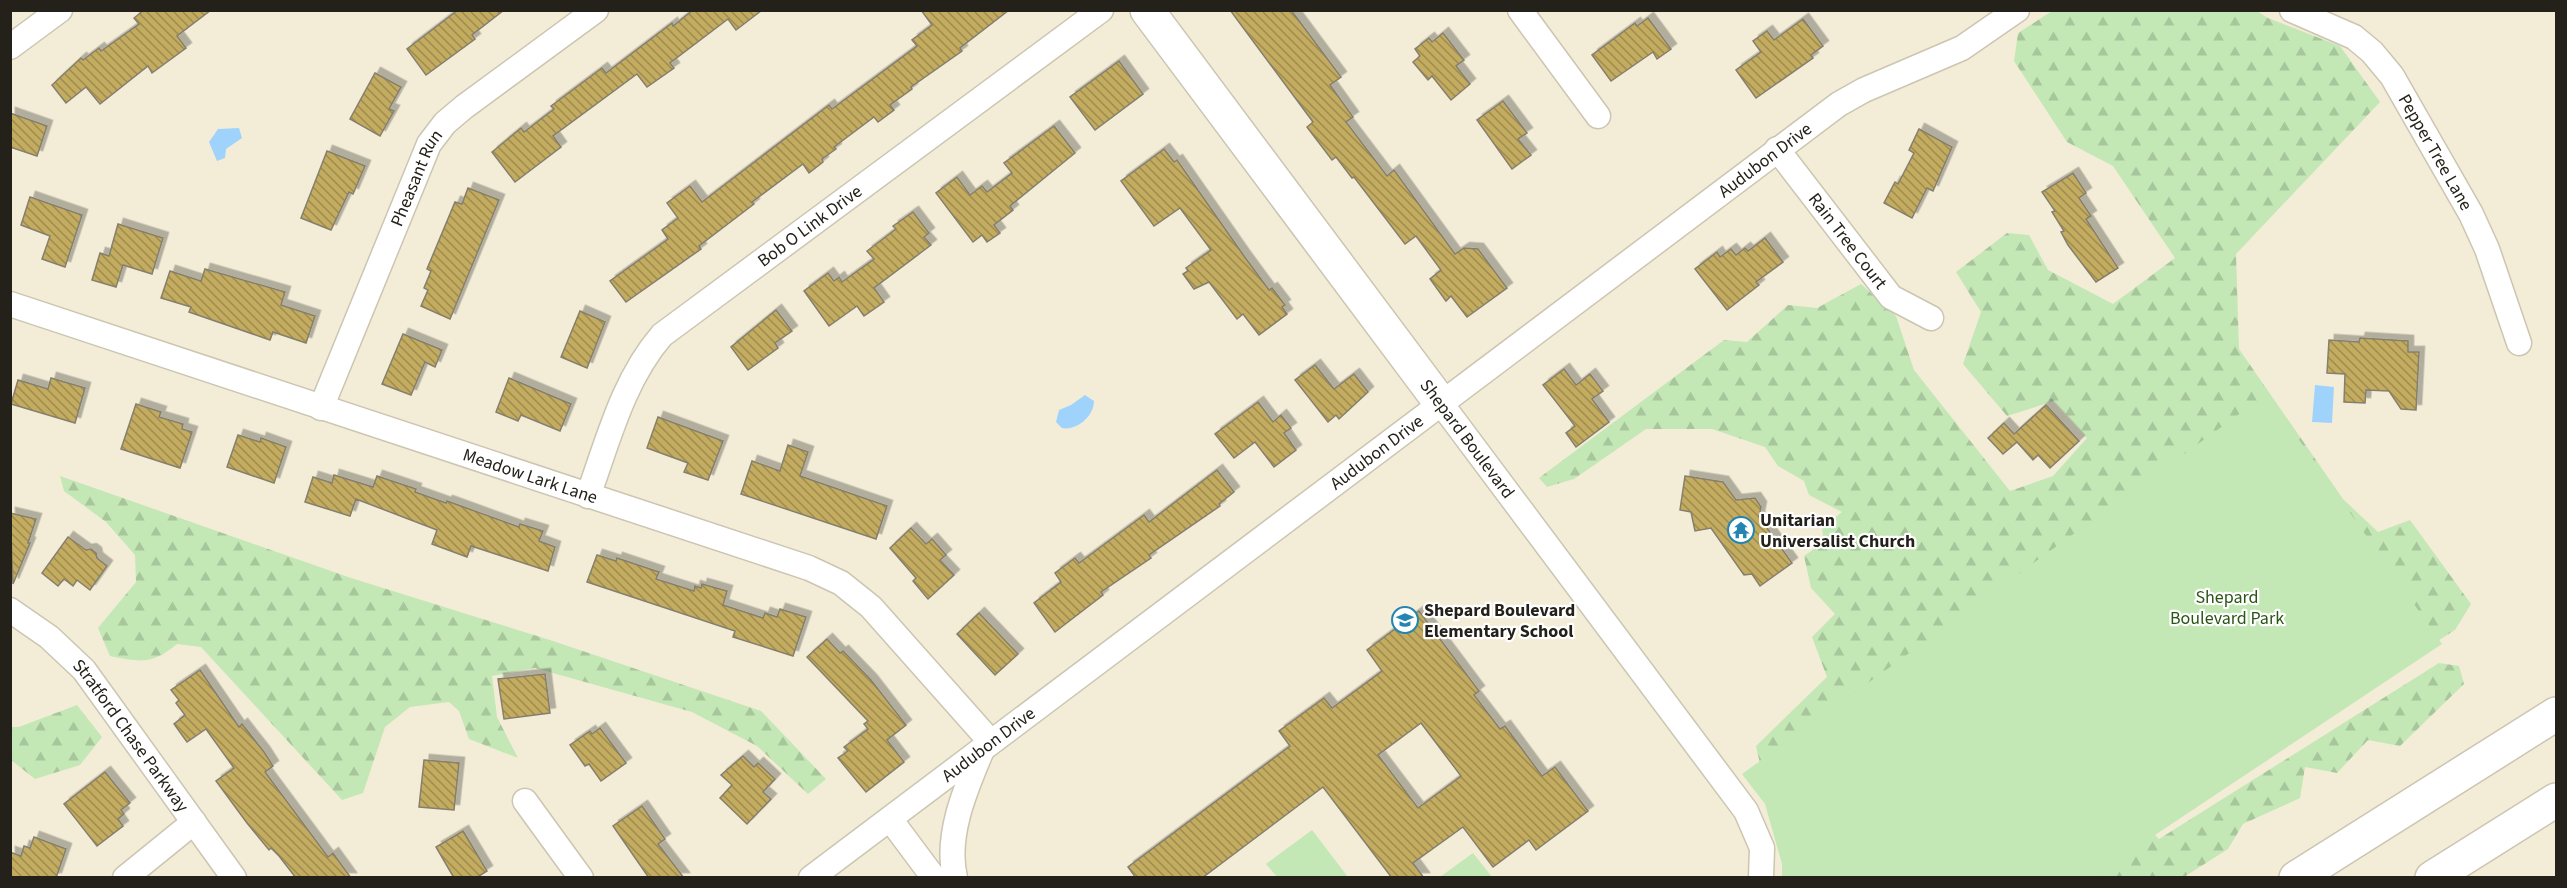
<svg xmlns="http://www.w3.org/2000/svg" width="2567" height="888" font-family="'Source Sans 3',sans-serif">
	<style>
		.forest { fill: url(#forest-firs) }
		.green { fill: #c3e7b5 }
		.water { fill: #a0d3fc }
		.building { fill: url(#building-back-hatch); stroke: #857f6d; stroke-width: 1.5; fill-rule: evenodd; filter: url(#shadow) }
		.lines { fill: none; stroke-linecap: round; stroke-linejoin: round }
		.street-casing { stroke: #cbc5b1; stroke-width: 27 }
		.secondary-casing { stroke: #cbc5b1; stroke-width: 36 }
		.highway-casing { stroke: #cbc5b1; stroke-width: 36 }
		.street { stroke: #fff; stroke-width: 24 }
		.secondary { stroke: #fff; stroke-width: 33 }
		.highway { stroke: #fff; stroke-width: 33 }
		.labels { text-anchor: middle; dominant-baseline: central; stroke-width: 4.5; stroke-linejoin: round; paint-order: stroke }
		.street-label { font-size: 18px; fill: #23211a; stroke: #fff }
		.poi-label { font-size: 18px; font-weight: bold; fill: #23211a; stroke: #fff; text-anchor: start }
		.park-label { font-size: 18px; fill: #2b5516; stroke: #fff }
	</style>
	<defs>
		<pattern id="forest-firs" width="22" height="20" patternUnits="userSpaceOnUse" patternTransform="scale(1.5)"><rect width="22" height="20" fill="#c3e7b5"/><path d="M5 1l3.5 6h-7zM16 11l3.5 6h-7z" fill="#a7c69b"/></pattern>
		<pattern id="building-back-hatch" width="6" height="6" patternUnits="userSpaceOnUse" patternTransform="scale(1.5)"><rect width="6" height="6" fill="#c3ac61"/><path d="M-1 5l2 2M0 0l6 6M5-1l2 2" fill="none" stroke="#9e8c4f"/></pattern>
		<filter id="shadow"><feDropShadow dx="5.5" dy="-5.5" stdDeviation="0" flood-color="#0004"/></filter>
	</defs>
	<rect width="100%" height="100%" fill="#f3edd8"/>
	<!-- forest -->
	<g class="forest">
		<path d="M2052,11H2257L2268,18L2340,46L2380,102L2236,254L2239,349L2343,499L2378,532L2410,520L2471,604L2455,630L2146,826L2159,839L2439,663L2459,666L2464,684L2400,746L2368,740L2337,773L2305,767L2300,798L2243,824L2228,849L2184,877H2087L1761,768L1756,746L1827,677L1812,637L1835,614L1811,588L1804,556L1824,542L1822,528L1842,512L1809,495L1804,481L1778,466L1765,447L1712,429H1646L1574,479L1547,487L1539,478L1724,340L1747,342L1788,305L1817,308L1861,284L1896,316L1914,370L2010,491L2053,476L2087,438L2054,401L2007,416L1963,364L1981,312L1956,272L2007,233L2029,235L2048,270L2113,304L2175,258L2113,166L2067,142L2014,61L2018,33Z"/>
		<path d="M60,476L351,578L550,640L761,711L826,779L808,794L757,746L692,712L535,668L492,676L497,717L518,758L469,739L459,711L449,702L410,707L385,727L363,793L342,800L201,647L177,644C152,665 141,662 110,656L98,628L136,582L135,555L106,522L64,491Z"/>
		<path d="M77,705L102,737L80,765L35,779L11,760V727H19Z"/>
	</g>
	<!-- green -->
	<g class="green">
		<path d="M2267,394L2442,644L2149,839L2096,877H1782V864L1765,804L1742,774Z"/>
		<path d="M1312,830L1348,877H1277L1266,864Z"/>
		<path d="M1473,853L1492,877H1440Z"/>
	</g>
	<!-- water -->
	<g class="water">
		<path d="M239,128L242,138L226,149L225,158L217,161L209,142L218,129Z"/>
		<path d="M2315,385L2334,387L2332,423L2312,422Z"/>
		<path d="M1085,395L1094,401C1094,416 1077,431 1062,428L1056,422L1059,410L1071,405Z"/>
	</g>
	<!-- building -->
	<g class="building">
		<path d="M144,10H211L177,36L186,48L152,73L148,66L100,104L86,87L66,103L52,85L81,58L83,60L99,48L101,51L139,24L134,18Z"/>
		<path d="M458,10H504L472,35L475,39L426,75L407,49Z"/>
		<path d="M693,10H762L736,30L728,19L670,63L674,68L647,87L637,74L553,136L561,147L515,182L492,152L521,128L524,132L554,109L551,106L602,68L606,73L672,23L673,26Z"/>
		<path d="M921,10H1009L960,48L962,51L911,87L912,89L890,105L894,110L878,122L874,117L834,147L836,149L822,159L823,162L809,173L803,164L752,202L754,204L699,246L701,249L626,302L610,281L668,239L662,230L678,218L667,203L690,186L702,202L829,105L832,109L917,46L912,40L932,25Z"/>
		<path d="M1230,10H1291L1341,77L1330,85L1353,117L1346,122L1387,176L1394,170L1455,254L1464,248L1478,249L1507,288L1467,317L1451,296L1446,301L1430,279L1441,270L1416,236L1405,244L1354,177L1352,178L1336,157L1332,160L1307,127L1313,122Z"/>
		<path d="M1648,18L1671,49L1657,59L1653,52L1611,81L1592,55L1635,23L1637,26Z"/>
		<path d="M1803,19L1823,46L1811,55L1813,58L1756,98L1736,70L1761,52L1753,41L1767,31L1774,40Z"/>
		<path d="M1443,33L1464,60L1456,66L1470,84L1451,100L1432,76L1428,80L1413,62L1420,56L1415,49L1429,38L1432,42Z"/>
		<path d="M1119,61L1143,94L1095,130L1070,97Z"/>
		<path d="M375,73L401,87L389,109L394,111L380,136L350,119Z"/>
		<path d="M1503,101L1527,133L1518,139L1531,155L1512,169L1477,120Z"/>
		<path d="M10,113L47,126L37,156L10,147Z"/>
		<path d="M1054,126L1075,153L1010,206L1013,210L994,225L1000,233L987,242L982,235L973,242L936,193L957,177L970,195L982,186L987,192L1012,173L1004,163Z"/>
		<path d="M1919,129L1952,147L1933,191L1927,188L1912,218L1884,203L1895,182L1898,184L1914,153L1909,150Z"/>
		<path d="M1164,149L1174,162L1177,160L1244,256L1269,290L1272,288L1285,305L1282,307L1287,314L1259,335L1243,314L1237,319L1209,282L1194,289L1183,274L1188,271L1186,268L1211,250L1180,208L1154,226L1121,181Z"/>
		<path d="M327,151L365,166L353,194L349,192L331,230L301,218Z"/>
		<path d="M2073,173L2086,193L2079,198L2091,216L2086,219L2118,268L2096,282L2068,245L2061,232L2064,231L2052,212L2055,211L2042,192Z"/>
		<path d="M468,188L499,200L450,319L421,306L428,290L424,288L431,271L427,269L455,202L462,204Z"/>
		<path d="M30,197L82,215L65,267L42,259L50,236L21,225Z"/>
		<path d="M913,212L929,233L924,237L931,245L874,288L884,302L864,316L857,306L829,326L804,291L828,273L834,281L839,277L842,282L874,259L867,251L896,229L893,226Z"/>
		<path d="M118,224L163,238L152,274L123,265L116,287L92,280L100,253L109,256Z"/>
		<path d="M1765,238L1783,262L1756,282L1759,285L1727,310L1695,269L1717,252L1720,257L1731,249L1736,255L1745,248L1748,251Z"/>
		<path d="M205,269L285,292L281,305L315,316L306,343L273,332L270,340L189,312L191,307L161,298L170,271L201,281Z"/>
		<path d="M776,310L792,331L775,343L778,348L748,370L731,347Z"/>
		<path d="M580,311L605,322L587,368L561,357Z"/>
		<path d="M403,334L442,350L435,367L425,362L411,395L382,384Z"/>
		<path d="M2360,338L2408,341V352H2419L2416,410L2401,409L2389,391L2366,390L2365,403L2344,402L2345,374L2327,373L2329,340L2359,342Z"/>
		<path d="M1315,365L1334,389L1354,374L1368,392L1339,419L1336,415L1328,422L1295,380Z"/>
		<path d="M1564,369L1576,385L1590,374L1603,391L1592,399L1609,422L1576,447L1566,433L1575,426L1543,385Z"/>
		<path d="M51,378L85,388L75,423L11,404L18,380L48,389Z"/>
		<path d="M509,378L571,404L560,431L521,415L518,421L496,412Z"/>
		<path d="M1258,402L1273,422L1281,415L1291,428L1284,433L1296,450L1274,467L1255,442L1234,458L1215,434Z"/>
		<path d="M136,404L161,412L159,417L183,424L182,429L192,432L180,468L121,449Z"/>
		<path d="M2046,405L2079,441L2050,468L2038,455L2033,460L2017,442L2003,454L1988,438L2004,423L2014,434Z"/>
		<path d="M658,417L723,441L708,480L684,472L688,463L647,448Z"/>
		<path d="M238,435L260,442L261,438L286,447L274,483L227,467Z"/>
		<path d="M788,445L808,452L800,476L887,506L876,539L741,494L752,461L780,471Z"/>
		<path d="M1217,470L1234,492L1219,504L1220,506L1149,555L1151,558L1101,592L1103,595L1055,632L1034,603L1061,582L1055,573L1075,558L1079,563L1144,515L1149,522Z"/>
		<path d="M334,475L373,487L377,476L416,489L415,492L446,503L447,501L519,527L520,524L543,531L539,541L555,547L548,571L471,546L467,557L432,544L437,530L356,499L350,516L305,502L313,477L332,483Z"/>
		<path d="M1685,476L1723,482L1736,500L1755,498L1761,507L1759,517L1792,563L1760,586L1752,574L1744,575L1711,528L1695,531L1691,512L1680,510Z"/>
		<path d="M10,513L36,519L28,543H30L13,584Z"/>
		<path d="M911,528L926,544L932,539L946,555L940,560L954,575L928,599L913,581L916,578L890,548Z"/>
		<path d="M68,537L86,550L91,549L96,553L97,558L107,566L90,590L77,580L73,586L64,579L58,586L42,573Z"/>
		<path d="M597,555L616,561L617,558L659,572L656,579L694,591L695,586L701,588L702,584L727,591L723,605L763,618L765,613L777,617L780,609L806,617L793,656L733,637L735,631L587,582Z"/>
		<path d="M1419,611L1479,691L1474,695L1500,729L1505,726L1542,776L1555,767L1588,811L1536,850L1529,840L1493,867L1463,827L1413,863L1424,878H1392L1323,787L1202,878H1136L1128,867L1290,746L1279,731L1324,698L1332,708L1382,671L1367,650ZM1421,723L1461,776L1418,808L1378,755Z"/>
		<path d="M979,613L1018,654L995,675L957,634Z"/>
		<path d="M827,639L840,653L843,651L871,680L906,725L887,740L904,762L866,792L838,758L848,751L844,747L868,729L864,724L868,721L807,657Z"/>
		<path d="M200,670L239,727L242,724L264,752L273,766L265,772L328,857L333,853L351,878H296L279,856L271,848L269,850L247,823L216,781L234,768L206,729L187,742L174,724L185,715L176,703L179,700L171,690Z"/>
		<path d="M545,674L550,713L504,719L498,679Z"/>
		<path d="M600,728L626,763L601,781L589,764L585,766L570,745L590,731L592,734Z"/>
		<path d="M743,756L754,767L758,763L775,779L763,792L771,799L747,824L720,798L732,785L721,775Z"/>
		<path d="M424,760L459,763L454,810L419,807Z"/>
		<path d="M105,772L130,803L121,810L124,814L118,819L123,826L97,846L64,804Z"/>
		<path d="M642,806L665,839L658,844L684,878H649L613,826Z"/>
		<path d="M463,831L487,871L476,878H454L436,847Z"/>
		<path d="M34,837L66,849L56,878H10V852L21,856L24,846L30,848Z"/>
	</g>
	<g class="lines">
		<defs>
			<g id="street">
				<path d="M1520,10L1598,116"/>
				<path id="s1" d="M2292,10L2354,37L2372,52L2392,76L2471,214L2487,249L2519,343"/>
				<path d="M10,47L60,10"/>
				<path id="s2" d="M1777,149L1891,297L1931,318"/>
				<path id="s3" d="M10,304L809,568L841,583L871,607L990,741"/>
				<path d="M1440,402L1746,811L1762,848L1761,878"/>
				<path id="s4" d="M321,408L429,144L445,123L464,107L596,10"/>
				<path id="s5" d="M588,496C608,441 623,380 662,335L1101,10"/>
				<path id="s6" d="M10,610L49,637L84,670L234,878"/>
				<path d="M525,801L581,878"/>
				<path d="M890,819L934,878"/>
				<path d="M125,878L194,822"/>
				<path id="s7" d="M811,878L1839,104L1864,90L1962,48L2017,10"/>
				<path d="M955,878C945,835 966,788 982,750"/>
			</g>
			<path id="secondary" d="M1147,10L1440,402"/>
			<g id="highway">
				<path d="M2296,878L2556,714"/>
				<path d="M2432,878L2556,800"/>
			</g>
		</defs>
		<!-- street casing -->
		<use href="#street" class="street-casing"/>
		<!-- secondary casing -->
		<use href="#secondary" class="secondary-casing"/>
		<!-- highway casing -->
		<use href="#highway" class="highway-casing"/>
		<!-- street -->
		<use href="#street" class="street"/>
		<!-- secondary -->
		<use href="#secondary" class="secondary"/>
		<!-- highway -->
		<use href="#highway" class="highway"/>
	</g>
	<!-- icons -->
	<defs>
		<symbol id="temple-ring" viewBox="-11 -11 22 22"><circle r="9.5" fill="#fff" stroke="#2385b0" stroke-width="1.5"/><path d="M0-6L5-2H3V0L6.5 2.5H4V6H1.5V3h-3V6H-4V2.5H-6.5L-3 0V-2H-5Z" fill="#2385b0"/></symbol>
		<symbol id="school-ring" viewBox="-11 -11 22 22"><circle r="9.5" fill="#fff" stroke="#2385b0" stroke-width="1.5"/><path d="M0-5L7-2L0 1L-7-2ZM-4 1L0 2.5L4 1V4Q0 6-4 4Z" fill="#2385b0"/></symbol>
	</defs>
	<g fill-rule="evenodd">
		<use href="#temple-ring" x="1726" y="515" width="30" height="30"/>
		<use href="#school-ring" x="1390" y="605" width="30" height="30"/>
	</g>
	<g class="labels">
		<!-- street labels -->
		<g class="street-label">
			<text stroke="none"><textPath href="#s1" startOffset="210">Pepper Tree Lane</textPath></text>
			<text stroke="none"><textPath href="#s7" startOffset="1194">Audubon Drive</textPath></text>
			<text stroke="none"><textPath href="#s4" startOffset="249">Pheasant Run</textPath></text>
			<text stroke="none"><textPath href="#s5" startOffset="362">Bob O Link Drive</textPath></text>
			<text stroke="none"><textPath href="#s2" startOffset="116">Rain Tree Court</textPath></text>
			<text transform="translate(1467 439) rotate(53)">Shepard Boulevard</text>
			<text stroke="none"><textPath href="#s7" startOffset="708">Audubon Drive</textPath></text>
			<text stroke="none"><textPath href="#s3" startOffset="548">Meadow Lark Lane</textPath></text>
			<text stroke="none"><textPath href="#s6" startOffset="176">Stratford Chase Parkway</textPath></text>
			<text stroke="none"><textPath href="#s7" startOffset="222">Audubon Drive</textPath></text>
		</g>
		<!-- poi labels -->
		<g class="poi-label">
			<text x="1760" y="520">Unitarian<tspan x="1760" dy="21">Universalist Church</tspan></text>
			<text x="1424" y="610">Shepard Boulevard<tspan x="1424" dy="21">Elementary School</tspan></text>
		</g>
		<!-- park labels -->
		<g class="park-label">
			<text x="2227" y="597">Shepard<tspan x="2227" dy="21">Boulevard Park</tspan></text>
		</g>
	</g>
	<!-- border -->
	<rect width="2567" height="888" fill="none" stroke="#23211a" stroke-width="24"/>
</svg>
